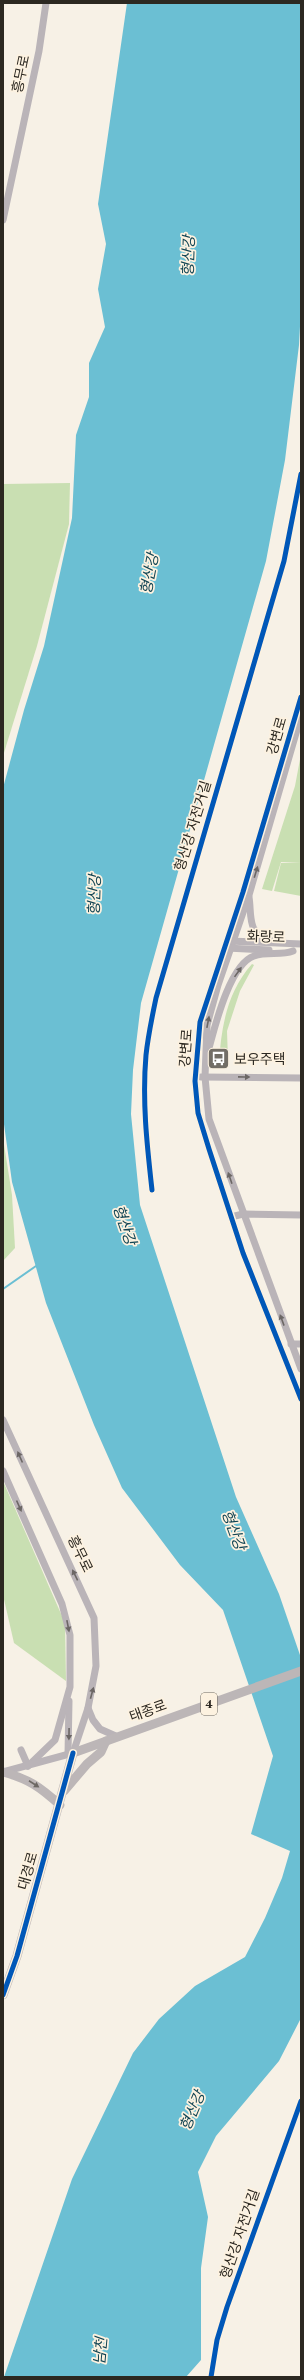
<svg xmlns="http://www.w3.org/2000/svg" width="304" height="2380" font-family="Spectral,'Noto Sans KR',serif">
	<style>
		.green { fill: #c9dfb2 }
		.water { fill: #6bbfd3 }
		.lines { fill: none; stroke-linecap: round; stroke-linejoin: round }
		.stream { stroke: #6bbfd3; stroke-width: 2 }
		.minor { stroke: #bab4b8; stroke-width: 7 }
		.major { stroke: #bcb6b7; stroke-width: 9 }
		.cycleway-casing { stroke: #fdf2e0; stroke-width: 8 }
		.cycleway { stroke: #0057b8; stroke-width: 5 }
		.oneway { fill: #6c6765 }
		.oneway2 { fill: #6d6864 }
		.labels { text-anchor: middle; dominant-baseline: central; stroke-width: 3.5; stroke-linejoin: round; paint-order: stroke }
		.shield { fill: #fdf2e0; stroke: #6b655a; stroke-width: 1 }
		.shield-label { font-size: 13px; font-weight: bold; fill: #2c2821 }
		.street-label { font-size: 14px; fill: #2c2821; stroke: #fdf2e0 }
		.poi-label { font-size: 14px; fill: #2c2821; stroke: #fdf2e0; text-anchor: start }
		.water-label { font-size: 15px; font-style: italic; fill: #114453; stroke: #fdf2e0 }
	</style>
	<rect width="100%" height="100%" fill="#f7f1e6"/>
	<!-- green -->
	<g class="green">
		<path d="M70,483L69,524L37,646L3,756V484Z"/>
		<path d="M301,754V862H281L272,891L262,889L295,786Z"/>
		<path d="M301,862V896L274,891L281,863Z"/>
		<path d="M252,964L254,965L240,991L227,1031L228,1060L225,1063L219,1064C221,1027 227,992 252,964Z"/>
		<path d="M3,1138L12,1195L15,1248L3,1261Z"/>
		<path d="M3,1481L65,1623L66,1681L14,1643L3,1595Z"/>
	</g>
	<!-- water -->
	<path class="water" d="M127,3H301V308L299,345L285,460L266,561L141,1003L133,1070L131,1114L140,1205L236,1497L279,1594L301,1658V2018L279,2061L216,2136L198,2172L208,2217L201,2268V2360L186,2377H4L72,2179L133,2053L159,2019L195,1986L245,1957L265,1918L282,1878L290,1851L251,1834L273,1756L223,1610L180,1565L122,1488L94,1425L46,1303L12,1182L3,1117V788L24,710L44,646L72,518L76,435L89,397V363L105,327L98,289L106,244L98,204Z"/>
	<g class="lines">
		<!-- stream -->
		<path class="stream" d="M3,1289L36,1266"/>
		<!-- minor -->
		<g class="minor">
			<path d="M3,220L39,51L46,3"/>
			<path d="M301,697L243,892L200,1022L195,1081L198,1113L209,1149L243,1253L301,1399"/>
			<path d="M301,716L249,895L218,985L207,1025L205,1077L209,1119L301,1369"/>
			<path d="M249,897C252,915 246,935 272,941"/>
			<path d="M229,941L301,944"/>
			<path d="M227,948L269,950"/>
			<path d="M209,1048C215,1026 230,964 254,956C267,951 281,956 293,951"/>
			<path d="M201,1077L301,1078"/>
			<path d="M231,1217L243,1214L301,1215"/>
			<path d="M291,1344H301"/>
			<path d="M3,1420L94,1618L96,1666L88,1708L93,1720L100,1729L118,1737"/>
			<path d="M3,1471L62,1604L70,1635V1687L55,1740L28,1766"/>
			<path d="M21,1750L28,1766"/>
			<path d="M68,1754L69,1701"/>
			<path d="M3,1772L73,1753L88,1708"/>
		</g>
		<!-- major -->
		<g class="major">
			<path d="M3,1772C29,1779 40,1787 60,1805"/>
			<path d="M64,1791L87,1764L101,1752L106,1741"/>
			<path d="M3,1995L17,1956L73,1753L301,1671"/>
		</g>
		<defs>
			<g id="cycleway">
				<path d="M301,697L243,892L200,1022L195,1081L198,1113L209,1149L243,1253L301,1399"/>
				<path d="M152,1190C147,1145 142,1101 146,1055C148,1036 152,1017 156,998L284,561L301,474"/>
				<path d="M3,1995L17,1956L73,1753"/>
				<path d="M211,2377L217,2340L227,2307L301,2101"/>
			</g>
		</defs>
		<!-- cycleway casing -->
		<use href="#cycleway" class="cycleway-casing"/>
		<!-- cycleway -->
		<use href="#cycleway" class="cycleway"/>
	</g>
	<!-- one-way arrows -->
	<defs><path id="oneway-solid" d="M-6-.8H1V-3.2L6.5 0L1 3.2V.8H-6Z"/></defs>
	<g class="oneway">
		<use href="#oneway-solid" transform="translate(256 872) rotate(-73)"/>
		<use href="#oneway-solid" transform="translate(238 972) rotate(-55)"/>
		<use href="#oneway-solid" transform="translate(208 1022) rotate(-79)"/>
		<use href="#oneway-solid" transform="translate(244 1077) rotate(1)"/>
		<use href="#oneway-solid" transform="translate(230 1178) rotate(-109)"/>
		<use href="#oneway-solid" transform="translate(282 1320) rotate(-110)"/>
		<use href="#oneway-solid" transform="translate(20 1457) rotate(-114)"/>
		<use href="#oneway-solid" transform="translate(19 1506) rotate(66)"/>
		<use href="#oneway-solid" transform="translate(75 1575) rotate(-116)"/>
		<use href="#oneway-solid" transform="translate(68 1626) rotate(79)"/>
		<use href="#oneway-solid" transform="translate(92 1693) rotate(-75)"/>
		<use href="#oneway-solid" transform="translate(69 1734) rotate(91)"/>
	</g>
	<use class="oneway2" href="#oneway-solid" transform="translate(34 1784) rotate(33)"/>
	<!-- icons -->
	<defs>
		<symbol id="bus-square" viewBox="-11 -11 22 22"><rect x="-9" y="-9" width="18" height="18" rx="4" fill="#736e66" stroke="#fdf2e0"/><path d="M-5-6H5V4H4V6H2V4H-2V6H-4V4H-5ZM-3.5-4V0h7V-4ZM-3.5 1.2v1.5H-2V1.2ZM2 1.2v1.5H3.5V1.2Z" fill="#fff"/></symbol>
	</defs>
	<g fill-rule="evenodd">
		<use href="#bus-square" x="206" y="1046" width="25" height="25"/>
	</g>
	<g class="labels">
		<!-- shield labels -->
		<rect class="shield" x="201" y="1693" width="16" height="22" rx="3"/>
		<g class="shield-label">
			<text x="209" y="1704">4</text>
		</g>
		<!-- street labels -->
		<g class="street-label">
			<text transform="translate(21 74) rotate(-78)">흥무로</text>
			<text transform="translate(277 736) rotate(-74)">강변로</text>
			<text transform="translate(193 826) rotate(-73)">형산강 자전거길</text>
			<text transform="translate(266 937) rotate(2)">화랑로</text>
			<text transform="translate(186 1048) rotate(-86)">강변로</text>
			<text transform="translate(80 1554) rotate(64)">흥무로</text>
			<text transform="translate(148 1711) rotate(-20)">태종로</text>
			<text transform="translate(28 1871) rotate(-74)">대경로</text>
			<text transform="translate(240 2234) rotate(-71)">형산강 자전거길</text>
		</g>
		<!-- poi labels -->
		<g class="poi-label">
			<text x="234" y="1059">보우주택</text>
		</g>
		<!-- water labels -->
		<g class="water-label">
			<text transform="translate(189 256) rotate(-88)">형산강</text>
			<text transform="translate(150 574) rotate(-79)">형산강</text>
			<text transform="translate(95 895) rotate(-88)">형산강</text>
			<text transform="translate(124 1225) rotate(71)">형산강</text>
			<text transform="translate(233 1530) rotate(70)">형산강</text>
			<text transform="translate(193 2111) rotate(-67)">형산강</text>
			<text transform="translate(101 2351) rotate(-85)">남천</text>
		</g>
	</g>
	<!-- border -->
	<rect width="304" height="2380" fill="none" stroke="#2c2821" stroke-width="8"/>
</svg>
